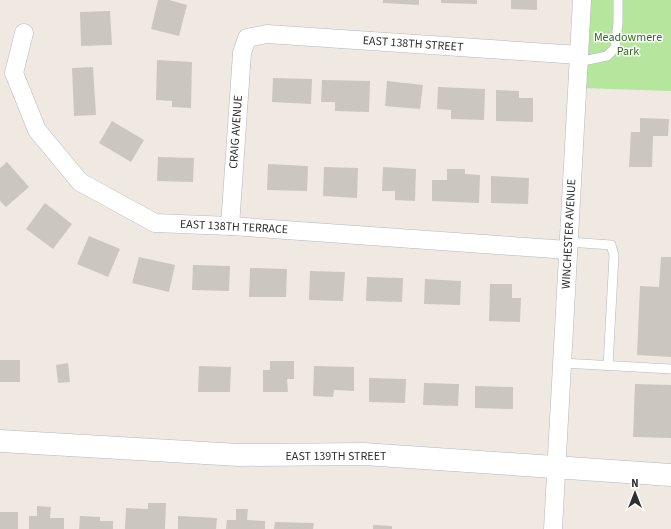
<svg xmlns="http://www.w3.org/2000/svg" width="671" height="529" font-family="'Source Sans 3',sans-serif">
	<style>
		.green { fill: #b6e59e }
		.building { fill: #cbc7bf }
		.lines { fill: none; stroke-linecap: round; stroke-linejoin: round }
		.service-casing { stroke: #b4b7c1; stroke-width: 10 }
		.minor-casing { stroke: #b4b7c1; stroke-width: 19 }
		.tertiary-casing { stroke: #b4b7c1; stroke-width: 23 }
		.service { stroke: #fff; stroke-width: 9 }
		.minor { stroke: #fff; stroke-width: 18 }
		.tertiary { stroke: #fff; stroke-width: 22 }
		.labels { text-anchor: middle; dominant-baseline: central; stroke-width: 3; stroke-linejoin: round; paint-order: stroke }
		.park-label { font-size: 12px; fill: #2c6e1b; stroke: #fff }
		.street-label { font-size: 12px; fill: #2e2e2e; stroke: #fff }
	</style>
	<rect width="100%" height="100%" fill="#efe9e1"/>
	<!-- green -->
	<path class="green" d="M589,0H671V91L582,88Z"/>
	<!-- building -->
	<g class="building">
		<path d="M158,0H169L187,5L179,36L151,29Z"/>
		<path d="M383,0H419V5L383,3Z"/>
		<path d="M441,0H477V4L441,3Z"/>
		<path d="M511,0H537V10L511,9Z"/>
		<path d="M110,11L112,45L81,46L80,12Z"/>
		<path d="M157,60L192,62L191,108L172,107V101L156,100Z"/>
		<path d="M93,67L96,115L74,116L72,68Z"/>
		<path d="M273,78L312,79L311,104L272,102Z"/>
		<path d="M322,80L370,81L369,112L335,111V102H321Z"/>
		<path d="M387,81L423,85L420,109L385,106Z"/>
		<path d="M438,87L485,89L484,120L451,119V110L437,109Z"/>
		<path d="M496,90L519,91V98H533V122L496,121Z"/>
		<path d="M640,118L669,119L668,136H653L652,167H629L631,132H640Z"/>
		<path d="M112,121L144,140L131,162L99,143Z"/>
		<path d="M158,157L194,158L193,182L157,181Z"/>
		<path d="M7,162L29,187L6,207L0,201V168Z"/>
		<path d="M268,164L308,166L307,191L267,190Z"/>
		<path d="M324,167L358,168L357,198L323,196Z"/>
		<path d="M383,167L416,169L415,201L395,200V191H382Z"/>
		<path d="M447,169H465V174L480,175L479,203L432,201V180H447Z"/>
		<path d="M491,176L529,178L528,204L491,203Z"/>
		<path d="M45,203L72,224L53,249L26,229Z"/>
		<path d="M89,236L120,249L108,277L77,264Z"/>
		<path d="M139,257L175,265L169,292L132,283Z"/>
		<path d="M661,257H671V357L637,355L640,286L659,287Z"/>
		<path d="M193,265L230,266L229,291L192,290Z"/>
		<path d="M250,268L287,269L286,297H249Z"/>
		<path d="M310,271L345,272L343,301L309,300Z"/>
		<path d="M367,277L403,278L402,302L366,301Z"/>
		<path d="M425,279L461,281L460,305L424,304Z"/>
		<path d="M490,284H512V298H521L520,322L489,321Z"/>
		<rect x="0" y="360" width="20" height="22"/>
		<path d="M270,361H294V379H287L288,392H263V370H270Z"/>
		<path d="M68,363L70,382L58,383L56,365Z"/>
		<path d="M199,366L231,367L230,392H198Z"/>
		<path d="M314,366L354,367V391L334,390L333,397L313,396Z"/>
		<path d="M369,378L406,379L405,403L369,402Z"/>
		<path d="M424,383L459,384L458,406L423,405Z"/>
		<path d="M635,384L671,385V438L633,437Z"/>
		<path d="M475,386L513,387V409L475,408Z"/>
		<path d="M148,503H166L165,529H125L126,508L148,509Z"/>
		<path d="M37,506L51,507L50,518H64V529H29V516H37Z"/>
		<path d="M236,509H248L247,520L265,521V529H226L227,520H236Z"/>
		<rect x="0" y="512" width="18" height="17"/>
		<path d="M80,516L100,517V521H113V529H79Z"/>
		<path d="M178,516L217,518L216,529H178Z"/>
		<path d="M275,522L314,523L313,529H274Z"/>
		<path d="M373,525L392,526V529H373Z"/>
	</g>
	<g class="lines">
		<defs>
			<g id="service">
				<path d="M578,62L607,56L615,48L618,23V0"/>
				<path d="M568,242L611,245L614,255L608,366"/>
				<path d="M562,363L671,369"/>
			</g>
			<g id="minor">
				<path d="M24,33L14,73L37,130L80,182L155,223L230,226L568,250"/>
				<path d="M230,226L242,53L247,38L267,34L579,55"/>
				<path d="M553,529L582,0"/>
			</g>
			<path id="tertiary" d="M0,441L239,455L364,454L671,475"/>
		</defs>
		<!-- service casing -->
		<use href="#service" class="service-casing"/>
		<!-- minor casing -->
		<use href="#minor" class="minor-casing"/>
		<!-- tertiary casing -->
		<use href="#tertiary" class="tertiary-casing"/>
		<!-- service -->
		<use href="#service" class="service"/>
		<!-- minor -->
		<use href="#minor" class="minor"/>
		<!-- tertiary -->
		<use href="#tertiary" class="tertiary"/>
	</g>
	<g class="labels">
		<!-- park labels -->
		<g class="park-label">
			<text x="628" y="37">Meadowmere<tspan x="628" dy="14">Park</tspan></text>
		</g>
		<!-- street labels -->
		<g class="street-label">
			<text transform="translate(413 44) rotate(4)">EAST 138TH STREET</text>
			<text transform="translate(236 132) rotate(-86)">CRAIG AVENUE</text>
			<text transform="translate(234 227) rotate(3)">EAST 138TH TERRACE</text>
			<text transform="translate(569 234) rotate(-87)">WINCHESTER AVENUE</text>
			<text x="336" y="456">EAST 139TH STREET</text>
		</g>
	</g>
	<!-- north arrow -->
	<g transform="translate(635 493)" stroke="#ffffff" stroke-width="3" paint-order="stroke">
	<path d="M0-3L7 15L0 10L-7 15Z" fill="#2e2e2e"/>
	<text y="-6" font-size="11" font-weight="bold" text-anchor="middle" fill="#2e2e2e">N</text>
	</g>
</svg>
